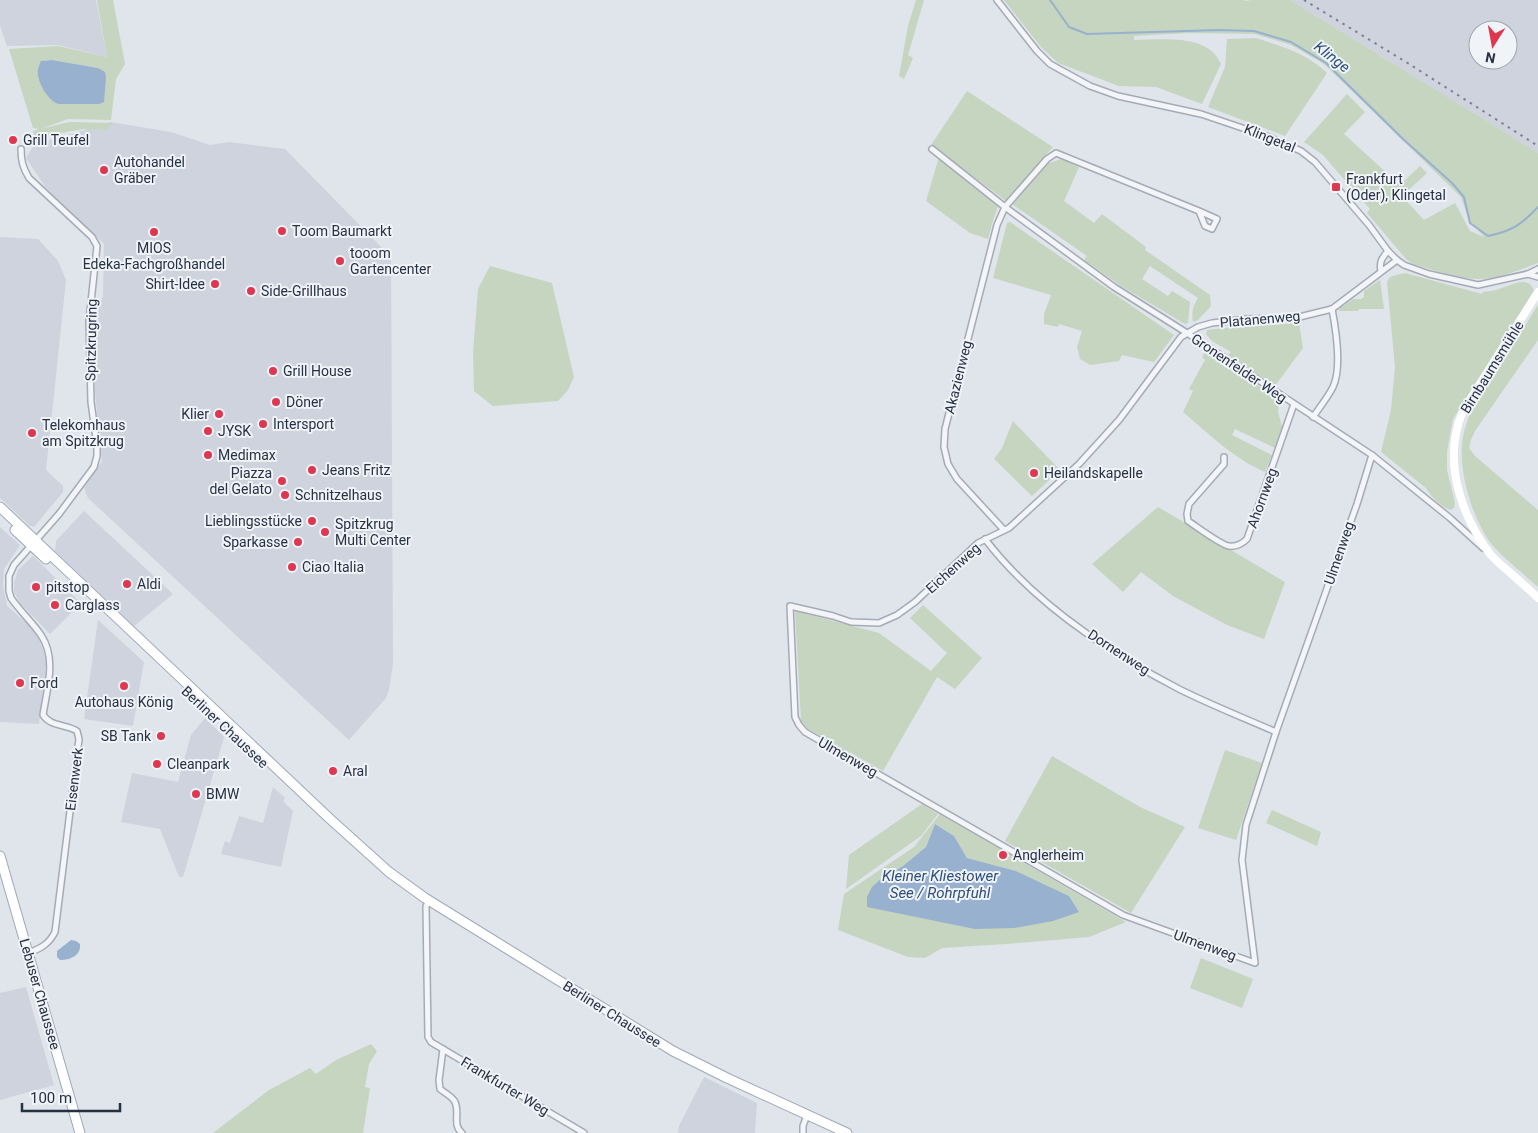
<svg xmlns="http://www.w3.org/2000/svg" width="1538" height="1133" font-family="Roboto,sans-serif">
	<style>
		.built { fill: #ced3dd; fill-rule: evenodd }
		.green { fill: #c5d5c0; fill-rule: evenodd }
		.water { fill: #97b1ce }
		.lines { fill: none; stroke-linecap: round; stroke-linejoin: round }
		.stream { stroke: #97b1ce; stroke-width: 2 }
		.street-casing { stroke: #a5abb6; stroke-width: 8 }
		.primary-casing { stroke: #9ea8b8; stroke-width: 11 }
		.street { stroke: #f3f5f8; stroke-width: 5 }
		.secondary { stroke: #fff; stroke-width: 8 }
		.primary { stroke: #fff; stroke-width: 9 }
		.rail { stroke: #788396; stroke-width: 2; stroke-dasharray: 2.5 5; stroke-linecap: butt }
		.poi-dot { fill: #dd384f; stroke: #f0f3f8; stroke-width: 2 }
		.labels { text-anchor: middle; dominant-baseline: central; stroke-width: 4; stroke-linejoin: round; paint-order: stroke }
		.street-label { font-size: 14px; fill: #273144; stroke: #f0f3f8 }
		.poi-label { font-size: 14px; fill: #273144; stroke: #f0f3f8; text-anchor: start }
		.water-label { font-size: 15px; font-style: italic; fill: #2c4f7c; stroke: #f0f3f8 }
	</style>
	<rect width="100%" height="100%" fill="#e0e4eb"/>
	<!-- built -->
	<g class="built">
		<path d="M0,0H96L107,57L58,45L7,46L0,26Z"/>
		<path d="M1290,0H1538V153L1473,113ZM1478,30H1508V60H1478Z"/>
		<path d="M111,122L171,132L210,145L229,142L285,149L391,257L393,663L389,690L386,698L349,740L88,498L84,488L102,461L95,392L93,316L103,297L104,244L46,188L26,158L34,145Z"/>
		<path d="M0,237L38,239L58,261L66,280L46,470L63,486V492L34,527L30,526L0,498Z"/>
		<path d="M84,511L173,594L134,626L55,551L56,541Z"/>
		<path d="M0,527L20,545L4,569L3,585L7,606L29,625L39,639L43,649L46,664L39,724L0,722Z"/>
		<path d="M33,556L81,603L50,634L20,603L14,592V583L18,570Z"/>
		<path d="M98,620L144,662L133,726L84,719Z"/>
		<path d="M205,718L224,737L183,877H179L160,829L121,822L132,773L178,782L191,735Z"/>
		<path d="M273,787L285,798L283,801L293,811L281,867L221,854L225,841L230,843L239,816L263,823Z"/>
		<path d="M26,987L54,1085L0,1100V993Z"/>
		<path d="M704,1077L757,1103L755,1133H678L679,1126Z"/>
	</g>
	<!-- green -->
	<g class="green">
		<path d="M97,0H113L125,64L116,79L111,120L68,119L40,129L69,122L112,123L106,130L83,129L56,134L36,141L33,131L39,129L33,128L9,49L58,46L107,57ZM52,60L98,68L72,103L58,104L41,61Z"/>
		<path d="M916,0H924L908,55L913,58L904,79L899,76L908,26Z"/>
		<path d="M1004,0H1244L1246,1L1251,0H1290L1538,153V263C1519,270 1498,279 1478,279C1457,279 1432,269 1413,264L1406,259L1367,213L1370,209L1323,155L1304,142L1347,94L1365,112L1344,134L1400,185L1420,166L1427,173L1402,196L1424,220L1455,203L1470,231L1484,237L1469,220L1461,197L1324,64L1291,45L1255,34L1189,33L1134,36V40C1162,40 1208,33 1221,64L1202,104L1156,87L1119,86L1058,63L1041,47Z"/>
		<path d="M1256,38C1281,46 1308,54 1327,73L1285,136L1208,107L1225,67L1227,39Z"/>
		<path d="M967,91L1053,147L1006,201L931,145Z"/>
		<path d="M939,157L998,206L992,224L988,239L970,233L926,201Z"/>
		<path d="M1062,159L1079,167L1064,201L1094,223L1102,214L1146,247L1145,250L1210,295L1211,306L1198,320L1193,322C1191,312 1193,306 1198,298L1150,266L1142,279L1168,296L1172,291L1190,302L1188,323L1185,324L1121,286L1084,260L1087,256L1012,204L1046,164Z"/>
		<path d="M1010,222L1174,335L1154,362L1122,355L1119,361L1090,365L1080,359L1077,347L1082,331L1059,324L1058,327L1044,324V314L1051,295L993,278L1007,223Z"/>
		<path d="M490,266L552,283L574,377L568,390L558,401L493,406L474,391L473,353L478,289Z"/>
		<path d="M1405,273L1482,294L1483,292C1488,291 1494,291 1499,289C1510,286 1529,274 1534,291L1453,419L1447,451V470L1455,503L1454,508L1450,510C1441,506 1431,497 1426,488L1381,452L1391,410L1395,367L1387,282C1389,275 1398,275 1405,273Z"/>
		<path d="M1380,280L1384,309H1359L1358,311H1339V309L1353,299H1361L1364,297V291Z"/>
		<path d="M1538,305V340L1475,431L1471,440L1469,448L1475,456L1538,510V587C1524,574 1508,562 1495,548C1474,525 1459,475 1462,444C1463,432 1467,422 1471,411Z"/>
		<path d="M1299,323L1303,348L1275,386L1228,355L1231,352L1212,341L1206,334L1207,330L1233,327Z"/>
		<path d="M1206,350L1279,400L1278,412L1282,427L1275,448L1235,429L1232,435L1272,455L1265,472C1233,458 1209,434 1183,412L1193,391L1189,389L1205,360L1202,357Z"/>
		<path d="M1013,421L1060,470L1032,496L994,459L1002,448Z"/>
		<path d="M1158,507L1285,582L1264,639L1227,625L1173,596L1141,572L1123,592L1092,564Z"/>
		<path d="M923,605L982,658L955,689L937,677L883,771L807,728L801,721L795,611L879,633L931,671L947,653L910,618Z"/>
		<path d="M1225,750L1262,763L1236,840L1198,828Z"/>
		<path d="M1052,756L1140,807L1185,827L1131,913L1005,841Z"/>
		<path d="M922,804L938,814L921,836L846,889L849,855Z"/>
		<path d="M1272,810L1321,832L1317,846L1266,823Z"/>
		<path d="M940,814L1126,922L1089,937L1006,944L942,948L925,958L908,957L838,930L844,894L914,847ZM935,824L954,836L967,858L1016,871L1069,896L1079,912L882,878L903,866L926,847Z"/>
		<path d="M1201,958L1253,979L1242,1008L1190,988Z"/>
		<path d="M371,1044L377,1051L369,1064L365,1087L370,1088L363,1133H213L269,1090L310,1068L316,1074L336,1060Z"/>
	</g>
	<!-- water -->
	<g class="water">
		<path d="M52,60L98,68L105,72L106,77L104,102L99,104H58C47,100 36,80 38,69C39,66 40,63 41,61Z"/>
		<path d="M935,824L954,836L967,858L1016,871L1069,896L1079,912L1053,921L1014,928L975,929L867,907V897L872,887L882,878L903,866L926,847Z"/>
		<path d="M71,940L76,941L80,944C81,956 70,960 60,960L57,957V951Z"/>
	</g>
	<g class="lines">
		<!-- stream -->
		<path class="stream" d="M1050,0L1069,27L1087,34L1219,30L1254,31L1291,42L1326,63L1403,139L1452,183L1464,197L1470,223L1488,236C1512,231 1521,225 1538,207"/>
		<defs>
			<g id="street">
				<path d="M997,0L1037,51L1050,64L1090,86L1118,96L1201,114L1269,137L1301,151L1315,162L1369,225L1388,251L1397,260L1404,265L1429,274L1478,285L1528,274L1538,269"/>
				<path d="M21,149C21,161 23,168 29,178L92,237L97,246L89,321L91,402L97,446V456L94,467L59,514L14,565L9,576V591L11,598C20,611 32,622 41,635C57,659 47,688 43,715C51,727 66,724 77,731L79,739L55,932C49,944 41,948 29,953"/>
				<path d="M932,149L1005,207L1114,287L1187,333L1372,455L1450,518L1483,548"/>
				<path d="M1381,271C1379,262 1382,258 1388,251"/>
				<path d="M1528,274L1538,277"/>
				<path d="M1313,417C1320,407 1328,397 1333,387C1342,368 1336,330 1332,309"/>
				<path d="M1372,455L1357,504L1276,732L1246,825L1242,860L1255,963L1123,915L805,732L799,725L795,717L790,606L833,616L851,622L879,623L897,615L915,602L978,543L1009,528L1079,464L1119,420L1181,337L1198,327L1212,323L1246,319L1295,318L1332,309L1397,260"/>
				<path d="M1224,457V464L1189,504L1187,514L1188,521C1196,526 1221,545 1229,546C1237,547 1242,544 1247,539L1294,404"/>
				<path d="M1004,530L957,479L948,464L944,447L945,429L997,225L1005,207L1047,159L1056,153L1199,211L1205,226L1212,229L1217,219L1199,211"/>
				<path d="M985,539C1033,602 1110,653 1179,689C1211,705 1244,718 1276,732"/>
				<path d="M429,901L426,906L428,1037L431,1042L584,1133"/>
				<path d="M443,1049L439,1080L440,1089C445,1093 453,1097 455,1102C460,1113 452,1125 462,1133"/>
				<path d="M803,1133V1126L807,1115"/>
			</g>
			<g id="primary">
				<path d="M0,507L329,818L389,872L425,898L673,1051L727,1078L847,1133"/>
				<path d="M15,530L46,559"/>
				<path d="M0,856L80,1133"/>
			</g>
		</defs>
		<!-- street casing -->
		<use href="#street" class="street-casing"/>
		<!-- primary casing -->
		<use href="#primary" class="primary-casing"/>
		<!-- street -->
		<use href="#street" class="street"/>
		<!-- secondary -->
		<path class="secondary" d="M1538,292L1463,411C1442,459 1460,514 1490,554C1495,560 1501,565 1507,570C1517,579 1528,588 1538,598"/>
		<!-- primary -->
		<use href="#primary" class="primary"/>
		<!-- rail -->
		<path class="rail" d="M1304,0L1406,62L1538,146"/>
	</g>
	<!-- markers -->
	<g class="poi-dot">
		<circle cx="13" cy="140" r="5"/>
		<circle cx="104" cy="170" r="5"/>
		<rect x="1331" y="182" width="10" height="10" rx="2.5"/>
		<circle cx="282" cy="231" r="5"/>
		<circle cx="154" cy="232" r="5"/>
		<circle cx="340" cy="261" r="5"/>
		<circle cx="215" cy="284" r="5"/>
		<circle cx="251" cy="291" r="5"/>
		<circle cx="273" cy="371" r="5"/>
		<circle cx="276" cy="402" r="5"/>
		<circle cx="219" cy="414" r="5"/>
		<circle cx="263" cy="424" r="5"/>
		<circle cx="208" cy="431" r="5"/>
		<circle cx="32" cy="433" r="5"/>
		<circle cx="208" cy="455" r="5"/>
		<circle cx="312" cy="470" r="5"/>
		<circle cx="1034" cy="473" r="5"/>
		<circle cx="282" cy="481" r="5"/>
		<circle cx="285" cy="495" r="5"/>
		<circle cx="312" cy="521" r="5"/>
		<circle cx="325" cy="532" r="5"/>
		<circle cx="298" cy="542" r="5"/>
		<circle cx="292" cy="567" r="5"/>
		<circle cx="127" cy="584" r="5"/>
		<circle cx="36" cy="587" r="5"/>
		<circle cx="55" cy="605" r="5"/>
		<circle cx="20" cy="683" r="5"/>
		<circle cx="124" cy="686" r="5"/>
		<circle cx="161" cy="736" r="5"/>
		<circle cx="157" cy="764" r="5"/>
		<circle cx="333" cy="771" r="5"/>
		<circle cx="196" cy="794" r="5"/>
		<circle cx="1003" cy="855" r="5"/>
	</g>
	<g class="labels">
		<!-- street labels -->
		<g class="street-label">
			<text transform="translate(1270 138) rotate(22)">Klingetal</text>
			<text transform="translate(1260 319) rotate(-5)">Platanenweg</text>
			<text transform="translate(91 340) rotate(-89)">Spitzkrugring</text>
			<text transform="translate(1492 367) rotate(-58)">Birnbaumsmühle</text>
			<text transform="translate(1239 368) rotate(34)">Gronenfelder Weg</text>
			<text transform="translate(958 377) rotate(-76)">Akazienweg</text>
			<text transform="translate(1262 498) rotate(-70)">Ahornweg</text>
			<text transform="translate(1339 553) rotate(-71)">Ulmenweg</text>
			<text transform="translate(953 568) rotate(-42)">Eichenweg</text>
			<text transform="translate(1119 652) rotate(33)">Dornenweg</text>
			<text transform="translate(225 727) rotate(43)">Berliner Chaussee</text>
			<text transform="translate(848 757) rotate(30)">Ulmenweg</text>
			<text transform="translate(74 779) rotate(-83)">Eisenwerk</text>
			<text transform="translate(1205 945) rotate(20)">Ulmenweg</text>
			<text transform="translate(40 994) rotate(74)">Lebuser Chaussee</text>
			<text transform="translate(612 1014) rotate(32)">Berliner Chaussee</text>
			<text transform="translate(505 1086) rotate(31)">Frankfurter Weg</text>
		</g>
		<!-- poi labels -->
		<g class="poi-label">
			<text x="23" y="140">Grill Teufel</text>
			<text x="114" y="162">Autohandel<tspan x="114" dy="16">Gräber</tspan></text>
			<text x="1346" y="179">Frankfurt<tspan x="1346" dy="16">(Oder), Klingetal</tspan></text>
			<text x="292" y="231">Toom Baumarkt</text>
			<text x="154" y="248" text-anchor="middle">MIOS<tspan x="154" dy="16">Edeka-Fachgroßhandel</tspan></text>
			<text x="350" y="253">tooom<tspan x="350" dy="16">Gartencenter</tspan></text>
			<text x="205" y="284" text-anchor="end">Shirt-Idee</text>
			<text x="261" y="291">Side-Grillhaus</text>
			<text x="283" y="371">Grill House</text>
			<text x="286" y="402">Döner</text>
			<text x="209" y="414" text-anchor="end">Klier</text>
			<text x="273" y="424">Intersport</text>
			<text x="42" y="425">Telekomhaus<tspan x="42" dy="16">am Spitzkrug</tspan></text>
			<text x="218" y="431">JYSK</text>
			<text x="218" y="455">Medimax</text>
			<text x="322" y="470">Jeans Fritz</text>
			<text x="272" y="473" text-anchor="end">Piazza<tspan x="272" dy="16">del Gelato</tspan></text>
			<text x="1044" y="473">Heilandskapelle</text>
			<text x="295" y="495">Schnitzelhaus</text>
			<text x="302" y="521" text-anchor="end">Lieblingsstücke</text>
			<text x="335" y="524">Spitzkrug<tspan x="335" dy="16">Multi Center</tspan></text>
			<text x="288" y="542" text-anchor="end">Sparkasse</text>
			<text x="302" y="567">Ciao Italia</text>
			<text x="137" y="584">Aldi</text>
			<text x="46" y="587">pitstop</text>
			<text x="65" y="605">Carglass</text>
			<text x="30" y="683">Ford</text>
			<text x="124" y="702" text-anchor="middle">Autohaus König</text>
			<text x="151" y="736" text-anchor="end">SB Tank</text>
			<text x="167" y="764">Cleanpark</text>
			<text x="343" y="771">Aral</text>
			<text x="206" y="794">BMW</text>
			<text x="1013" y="855">Anglerheim</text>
		</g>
		<!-- water labels -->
		<g class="water-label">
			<text transform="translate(1332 57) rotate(38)">Klinge</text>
			<text x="940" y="876">Kleiner Kliestower<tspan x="940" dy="17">See / Rohrpfuhl</tspan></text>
		</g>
	</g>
	<!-- north arrow -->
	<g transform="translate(1493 45) rotate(191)"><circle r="24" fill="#f0f3f8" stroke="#a0a5b0"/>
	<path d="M0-4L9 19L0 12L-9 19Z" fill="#dd384f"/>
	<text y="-8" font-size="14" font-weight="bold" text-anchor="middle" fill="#273144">N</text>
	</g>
	<!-- scale -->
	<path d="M22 1103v8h98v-8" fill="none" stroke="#273144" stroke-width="2.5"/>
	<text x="30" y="1103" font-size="15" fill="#273144" stroke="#f0f3f8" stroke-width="4" paint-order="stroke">100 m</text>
</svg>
